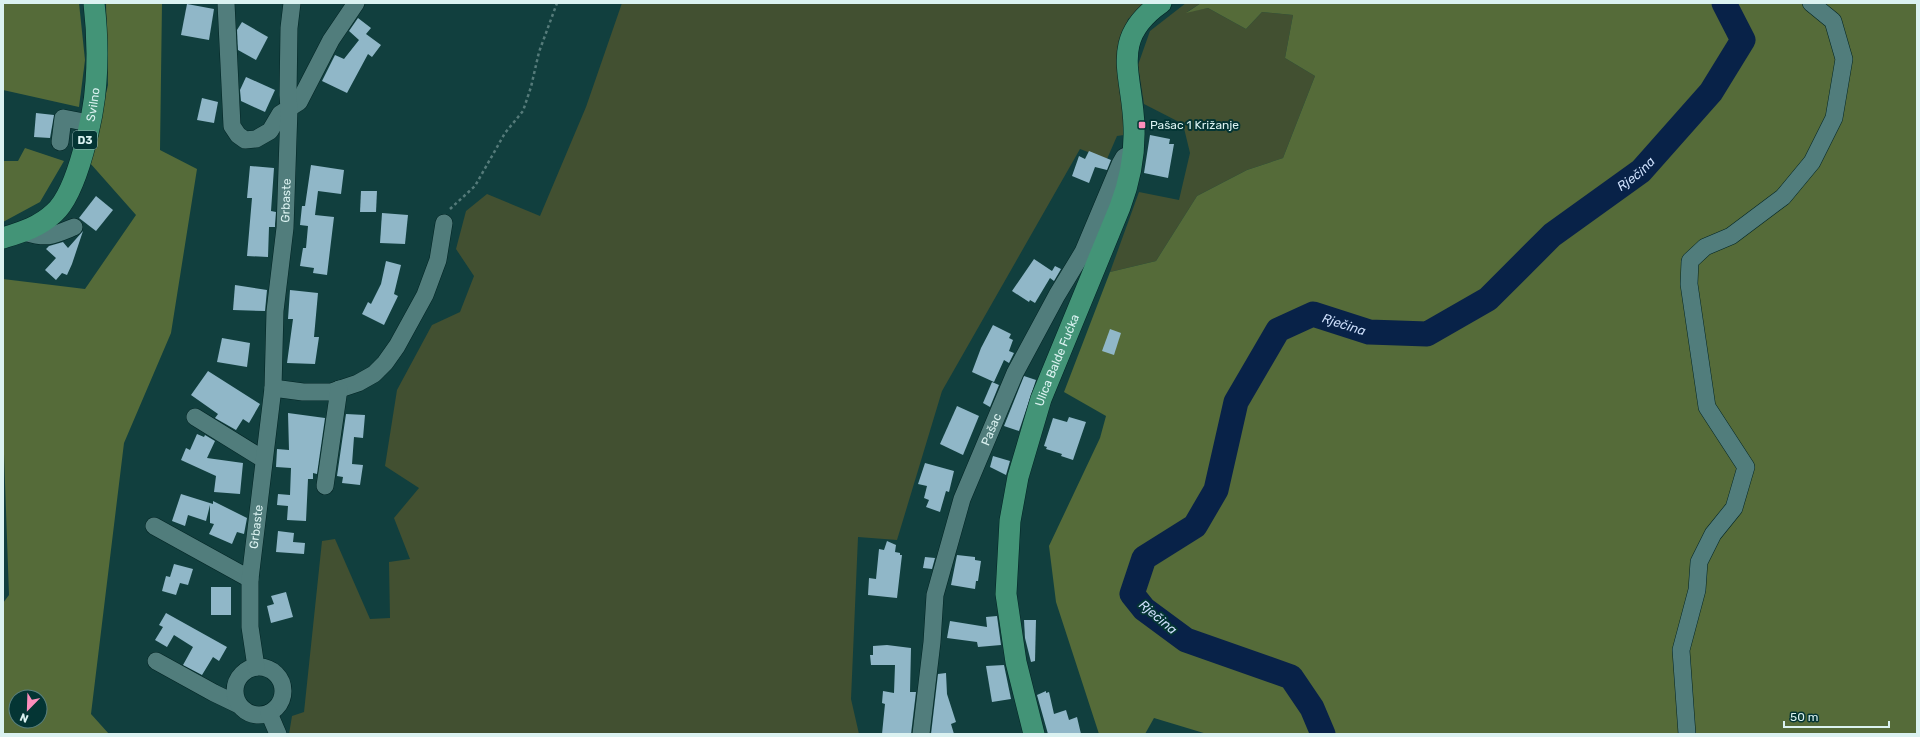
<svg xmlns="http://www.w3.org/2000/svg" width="1920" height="737" font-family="Rubik,sans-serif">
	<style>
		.green { fill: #425031 }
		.forest { fill: #556b39; fill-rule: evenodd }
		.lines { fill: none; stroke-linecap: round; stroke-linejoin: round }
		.river { stroke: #082248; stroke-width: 25 }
		.building { fill: #90b7c8 }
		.minor-casing { stroke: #022424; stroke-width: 18 }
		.major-casing { stroke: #022424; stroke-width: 22 }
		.path { stroke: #557b7a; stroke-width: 2.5; stroke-dasharray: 3 3; stroke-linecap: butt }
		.minor { stroke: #517d7c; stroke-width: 17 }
		.major { stroke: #439477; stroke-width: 21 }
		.poi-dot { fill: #fe8ebc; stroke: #043534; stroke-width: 1.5 }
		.labels { text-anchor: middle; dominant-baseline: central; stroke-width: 4; stroke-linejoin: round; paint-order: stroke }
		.shield { fill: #043534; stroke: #9ab9b8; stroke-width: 1 }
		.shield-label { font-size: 11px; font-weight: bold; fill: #dbf2f1 }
		.street-label { font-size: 12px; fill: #dbf2f1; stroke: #043534 }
		.poi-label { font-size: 12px; fill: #dbf2f1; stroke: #043534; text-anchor: start }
		.water-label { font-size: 13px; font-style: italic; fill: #ccdefa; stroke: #043534 }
	</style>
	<rect width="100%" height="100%" fill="#113f3e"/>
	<!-- green -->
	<g class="green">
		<path d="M622,3H1148L1128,19L1119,48L1124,135L1117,136L1107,159L1080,149L942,391L897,540L858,537L851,699L859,734H289L292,716L304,712L322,541L335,539L370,619L390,618L389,562L410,559L394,518L419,488L385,466L397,390L432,325L460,312L474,276L456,249L466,211L487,194L540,216L586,107Z"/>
		<path d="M1186,3H1201L1187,12L1208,8L1246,29L1262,12L1293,15L1285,58L1315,76L1283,158L1247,170L1197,196L1156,261L1110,272L1139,192L1179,200L1190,153L1183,124L1144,104L1138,65L1150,31Z"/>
	</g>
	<!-- forest -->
	<g class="forest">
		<path d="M3,3H79L85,60L79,107L3,90Z"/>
		<path d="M106,3H162L160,150L197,169L171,333L124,443L91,714L109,734H3V603L9,595L3,426V279L85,289L136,215L90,163L108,85ZM16,697H40V721H16Z"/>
		<path d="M1201,3H1917V734H1207L1154,718L1145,734H1099L1056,602L1049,546L1100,438L1106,416L1064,392L1110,272L1156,261L1197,196L1247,170L1283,158L1315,76L1285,58L1293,15L1262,12L1246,29L1208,8L1186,13Z"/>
		<path d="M25,148L64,161L40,202L3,222V161H18Z"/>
	</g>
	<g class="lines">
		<!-- river -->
		<path class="river" id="s1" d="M1323,734L1312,708L1291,677L1186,640L1144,609L1132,594L1144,558L1195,526L1216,490L1236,402L1278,330L1313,314L1369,332L1427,334L1488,299L1552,235L1641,171L1711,92L1743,40L1724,3"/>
	</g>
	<!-- building -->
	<g class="building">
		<path d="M187,4L214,9L209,40L181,35Z"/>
		<path d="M358,18L371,28L366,34L381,45L372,57L368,54L347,93L322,81L335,55L344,59L359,40L349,31Z"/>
		<path d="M242,22L268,37L256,60L238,50L237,30Z"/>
		<path d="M246,77L275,90L265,112L241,101L240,90Z"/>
		<path d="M202,98L218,102L214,123L197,120Z"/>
		<path d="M36,113L54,115L50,138L34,137Z"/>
		<path d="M1150,135L1170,139L1169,144H1174L1168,178L1144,173Z"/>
		<path d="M1089,151L1111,160L1107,170L1095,167L1089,183L1072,176L1079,156L1085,159Z"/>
		<path d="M311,165L344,170L341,194L318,191L315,215L334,217L327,275L313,273L314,268L300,266L303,248H306L308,226L300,225L302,206H305Z"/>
		<path d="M250,166L274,168L271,211L276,212L275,224V227H269L268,257L247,256L252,198H247Z"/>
		<path d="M361,191H377L376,212H360Z"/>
		<path d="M96,196L113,210L96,231L79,218Z"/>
		<path d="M382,213L408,215L405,244L380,243Z"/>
		<path d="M83,231L72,264L67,275L62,273L56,280L45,270L56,258L46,249L49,246L63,242L68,248Z"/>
		<path d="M1034,259L1052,271L1055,266L1061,269L1054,281L1050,278L1035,303L1030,300L1029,302L1012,291Z"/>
		<path d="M386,261L401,265L394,294L398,296L384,325L362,314L368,302L371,304L381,284Z"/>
		<path d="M235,285L267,290L265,311L233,310Z"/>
		<path d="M290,290L318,293L314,337H319L315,364L287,363L293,319H288Z"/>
		<path d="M993,325L1011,334L1009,338L1013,340L1009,351L1014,353L1009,363L1004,360L994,382L972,372L981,348Z"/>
		<path d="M1110,329L1121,333L1114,355L1102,351Z"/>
		<path d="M222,338L250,343L247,367L217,362Z"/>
		<path d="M208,371L260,404L249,423L243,419L236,430L215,418L218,414L191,395Z"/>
		<path d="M1024,376L1036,380L1019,431L1004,426Z"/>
		<path d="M992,382L999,385L990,407L983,403Z"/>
		<path d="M957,406L979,416L963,455L940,444Z"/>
		<path d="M288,413L325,418L317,474L313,473V479H308L306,521L287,520L288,506L277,505L278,494L290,495L291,468L276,467L277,449L289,450Z"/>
		<path d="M346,414L365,415L363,438L354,437L352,464L363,465L360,485L342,483L343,477L337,476Z"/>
		<path d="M1069,417L1086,422L1073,460L1061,456L1062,454L1046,449L1047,447L1044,446L1053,418L1067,422Z"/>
		<path d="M197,434L204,437L205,435L215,441L207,458L243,463L240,494L214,492L216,476L181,460L186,448L190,450Z"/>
		<path d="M993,456L1010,461L1006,475L990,467Z"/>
		<path d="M925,463L954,471L949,492L946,491L940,512L926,507L929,500L924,498L927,486L918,484Z"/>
		<path d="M181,494L213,504V501L247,518L244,534L237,532L232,544L209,534L214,524L210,523V505L206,521L188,515L185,526L172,521Z"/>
		<path d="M278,531L294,533L293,542L305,543L304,554L276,552Z"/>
		<path d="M887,541L896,545L895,552L900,553V555H902L897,598L868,595L869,578L876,579L879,549L884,550Z"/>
		<path d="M957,555L975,557V560L981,561L978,581H976L975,589L951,585Z"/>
		<path d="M925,557L935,558L932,569L923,568Z"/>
		<path d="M174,564L193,569L188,585L180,583L176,595L162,591L166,576L170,577Z"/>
		<rect x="211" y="587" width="20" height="28"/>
		<path d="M286,592L293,617L271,623L267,606L274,604L271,596Z"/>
		<path d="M166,613L227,647L219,661L213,657L202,675L183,665L193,647L174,635L167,647L155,640L163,627L159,625Z"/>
		<path d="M997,616L1001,645L978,647L977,642L947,638L950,621L987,627L986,617Z"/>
		<path d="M1024,620H1036L1035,661L1031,662L1025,638Z"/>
		<path d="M887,645L911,648L910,692H916L911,734H882L885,704L882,703L883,691L894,693L895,665H871L870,655H873V646Z"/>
		<path d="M1004,665L1011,699L992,702L986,666Z"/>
		<path d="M946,673L947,694L956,722L951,724L954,734H931L938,674Z"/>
		<path d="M1046,691V693L1049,692L1054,714L1066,710L1069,720L1077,717L1081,734H1048L1037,695Z"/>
	</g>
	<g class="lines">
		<defs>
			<g id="minor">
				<path d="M226,3L232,126L238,135L245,140L256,139L270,131L280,114L299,102L331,40L356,3"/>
				<path d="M60,142L63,118L89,123"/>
				<path d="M24,232C48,239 52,236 74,227"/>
				<path d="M273,388L303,392H331L358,383L374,374L385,363L397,346L425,295L438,260L444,223"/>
				<path d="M195,417L263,459"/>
				<path d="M325,486L339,389"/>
				<path d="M154,526L250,579"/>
				<path d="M156,661L214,693L239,705"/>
				<circle cx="259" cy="691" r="24"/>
				<path id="s2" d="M256,667L250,627V579L273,388L275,311L285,228L289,109L288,95L289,28L292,3"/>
				<path d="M269,713L278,734"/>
				<path id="s3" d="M921,734L932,642L935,595L962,499L1015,373L1057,295L1083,252L1120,164L1124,157L1133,153"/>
				<path d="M1687,734L1681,650L1697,590L1699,562L1713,534L1734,508L1746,467L1707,407L1689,284L1690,261L1705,247L1731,236L1783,197L1812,162L1834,118L1844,59L1833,21L1811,3"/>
			</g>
			<g id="major">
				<path id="s4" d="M3,238C22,232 39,227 54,213C78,192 94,114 96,82C98,55 97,29 94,3"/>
				<path id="s5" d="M1034,734L1016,662L1006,594L1010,521L1018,477L1041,399L1120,207C1130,181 1135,155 1134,127C1133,75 1108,40 1161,3"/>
			</g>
		</defs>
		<!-- minor casing -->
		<use href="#minor" class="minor-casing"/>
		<!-- major casing -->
		<use href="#major" class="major-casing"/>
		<!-- path -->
		<path class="path" d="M450,209L475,186L505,133L523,111L531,87L539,52L557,3"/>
		<!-- minor -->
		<use href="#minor" class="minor"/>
		<!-- major -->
		<use href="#major" class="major"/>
	</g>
	<!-- markers -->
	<rect class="poi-dot" x="1138" y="121" width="8" height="8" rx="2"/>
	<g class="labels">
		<!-- shield labels -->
		<rect class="shield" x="73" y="131" width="24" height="18" rx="3"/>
		<g class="shield-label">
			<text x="85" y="140">D3</text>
		</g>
		<!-- street labels -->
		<g class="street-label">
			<text stroke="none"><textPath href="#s4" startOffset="174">Svilno</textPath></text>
			<text stroke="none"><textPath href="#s2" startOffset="469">Grbaste</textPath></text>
			<text stroke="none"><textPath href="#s5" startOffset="384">Ulica Balde Fućka</textPath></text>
			<text stroke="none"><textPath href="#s3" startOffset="315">Pašac</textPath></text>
			<text stroke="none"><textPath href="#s2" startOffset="141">Grbaste</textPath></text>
		</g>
		<!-- poi labels -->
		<g class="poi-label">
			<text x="1150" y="125">Pašac 1 Križanje</text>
		</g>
		<!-- water labels -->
		<g class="water-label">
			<text stroke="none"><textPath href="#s1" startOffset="982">Rječina</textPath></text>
			<text stroke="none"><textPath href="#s1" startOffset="633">Rječina</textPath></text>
			<text transform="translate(1158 617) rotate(40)">Rječina</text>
		</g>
	</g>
	<!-- border -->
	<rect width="1920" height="737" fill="none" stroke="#dbf2f1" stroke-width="8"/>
	<!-- north arrow -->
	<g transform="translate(28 709) rotate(203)"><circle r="19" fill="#043534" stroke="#5a8180"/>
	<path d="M0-3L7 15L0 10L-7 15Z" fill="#fe8ebc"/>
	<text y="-6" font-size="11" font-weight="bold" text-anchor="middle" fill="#dbf2f1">N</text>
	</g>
	<!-- scale -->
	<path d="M1784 721v6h105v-6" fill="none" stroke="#dbf2f1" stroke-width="2"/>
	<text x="1790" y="721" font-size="12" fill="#dbf2f1" stroke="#043534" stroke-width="3" paint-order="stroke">50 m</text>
</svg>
